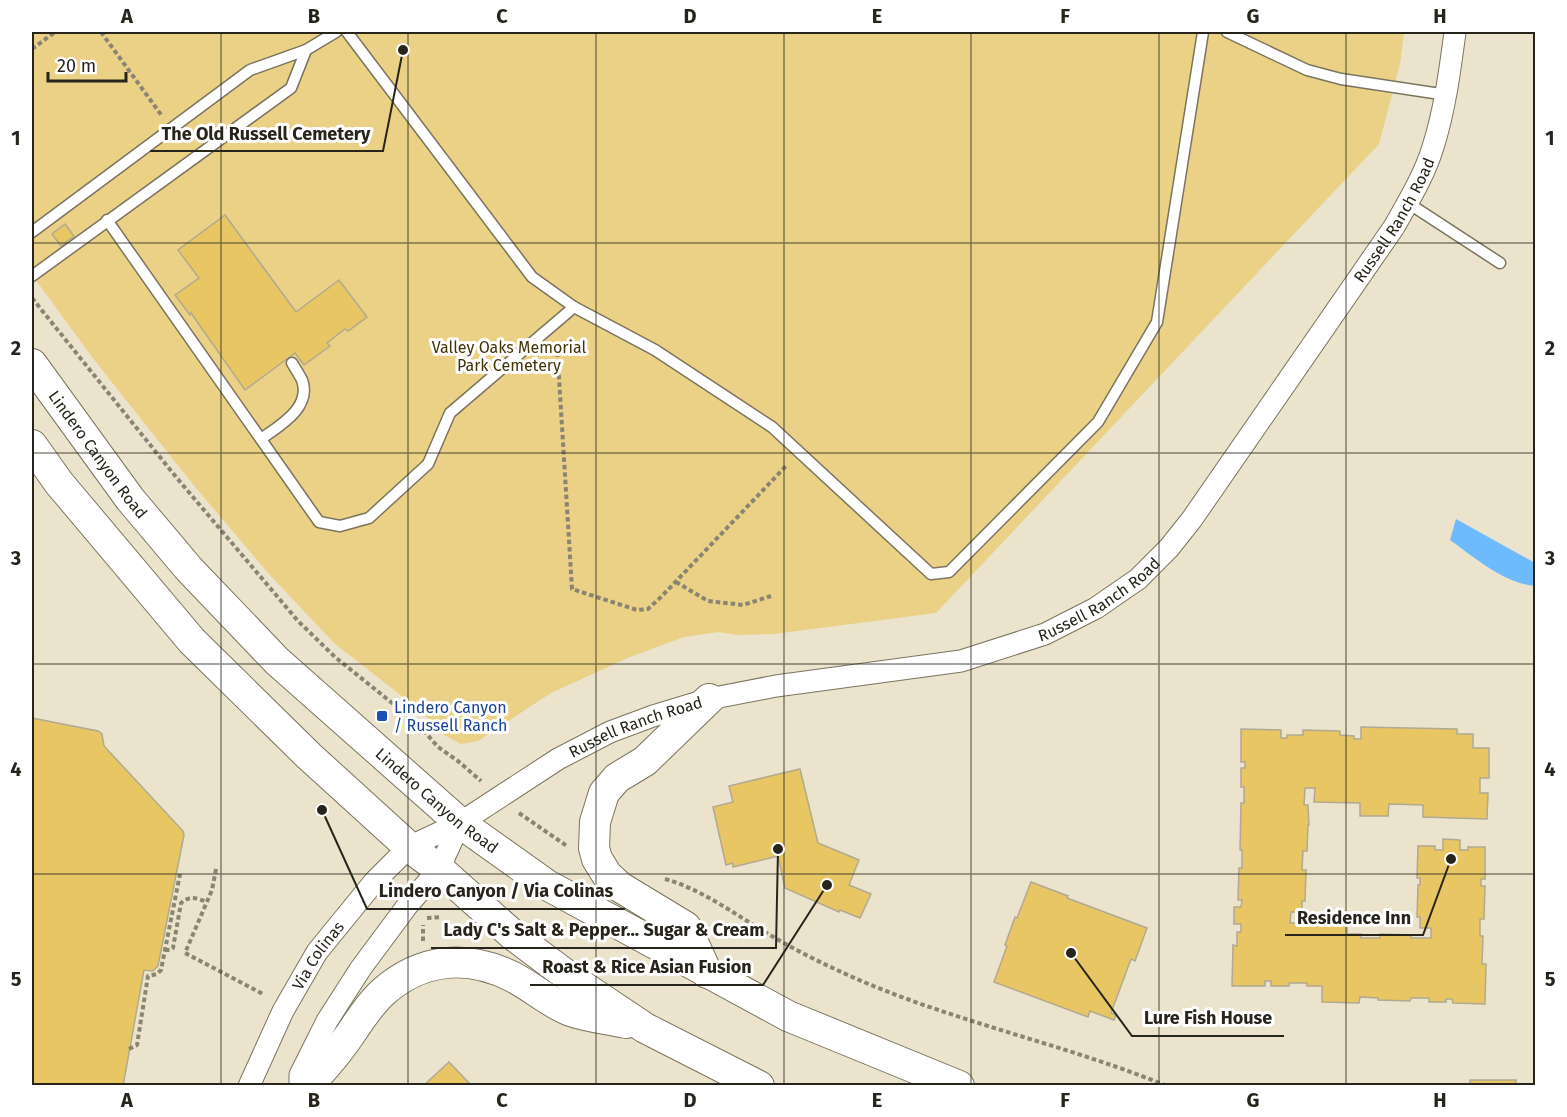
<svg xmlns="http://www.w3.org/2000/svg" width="1567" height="1117" font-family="'Fira Sans',sans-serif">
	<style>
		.green { fill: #ebd185 }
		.water { fill: #6dbafd }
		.building { fill: #e7c663; stroke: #b1a992; stroke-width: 1.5 }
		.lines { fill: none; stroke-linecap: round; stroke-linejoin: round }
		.lane-casing { stroke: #7b745e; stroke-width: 13 }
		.street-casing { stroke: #7b745e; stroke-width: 23 }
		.secondary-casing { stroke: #7b745e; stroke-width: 32 }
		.path { stroke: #898473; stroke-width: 4; stroke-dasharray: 4.5 3; stroke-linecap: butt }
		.lane { stroke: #fff; stroke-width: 10 }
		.street { stroke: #fff; stroke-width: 21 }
		.secondary { stroke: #fff; stroke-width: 30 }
		.grid { fill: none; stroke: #27241b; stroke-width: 1.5; stroke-opacity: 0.55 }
		.transit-dot { fill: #1a4fb4; stroke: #fff; stroke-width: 2 }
		.labels { text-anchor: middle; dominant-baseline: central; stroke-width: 6; stroke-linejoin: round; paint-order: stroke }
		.street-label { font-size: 16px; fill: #27241b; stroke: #fff }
		.park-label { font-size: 16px; fill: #413307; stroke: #fff }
		.transit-label { font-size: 16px; fill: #164399; stroke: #fff; text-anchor: start }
		.leader { fill: none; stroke: #27241b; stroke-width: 2 }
		.callout-dot { fill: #27241b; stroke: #fff; stroke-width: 2 }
		.callout-label { font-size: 18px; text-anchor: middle; font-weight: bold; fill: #27241b; stroke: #fff; stroke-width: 6; stroke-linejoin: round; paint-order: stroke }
		.neatline { fill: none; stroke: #27241b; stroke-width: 2 }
		.grid-label { font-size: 20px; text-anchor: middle; font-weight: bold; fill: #27241b }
	</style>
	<rect width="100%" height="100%" fill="#ebe3cb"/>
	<!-- green -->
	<path class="green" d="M32,32H1404L1400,64L1379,144L936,613L774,634L737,635L718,632L684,637L630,657L551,693L478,741L461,744L444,735L421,711L334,643L268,573L196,488L95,361L32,275Z"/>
	<!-- water -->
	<path class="water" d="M1456,519L1535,563V586C1504,583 1475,558 1450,540Z"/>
	<!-- building -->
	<g class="building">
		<path d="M225,215L296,312L339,280L367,317L348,331L345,329L327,343L330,346L304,365L295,353L245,390L191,313L190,315L175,295L199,278L178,250Z"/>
		<path d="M65,224L74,236L61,246L52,234Z"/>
		<path d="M32,718L98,731L102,734L104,746L183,831L184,835L158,966L153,971L144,970L123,1086H32Z"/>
		<path d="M1361,727L1457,729V734H1473V748H1489V778H1480V793H1488L1487,819L1423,817V805L1389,804L1388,816H1360V803L1314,802L1315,788H1305L1304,805H1308L1309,825H1308L1307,851H1303L1302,870H1306L1305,901H1302V912H1291L1290,923H1310L1309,920H1324V916H1347V934H1361V938H1380V934L1411,935V938H1431V928H1420V917H1417L1418,885H1420V878H1417L1418,846H1435V850H1443V839L1460,840V850H1468V847H1485V879H1481V886H1485L1484,919H1480V936H1483L1482,964H1486L1485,1004L1453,1003L1452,999H1446V1002H1429V998H1411L1410,1001L1378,1000V998L1360,997L1359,1003L1322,1002V986H1307V983H1289V986H1271V981H1265V986H1232L1233,945L1237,946V932H1241V924H1234V907H1241L1242,900H1238L1239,868H1242V850H1240L1241,803H1244V787H1241V768H1245V762H1241V729L1281,730V738H1287V735H1303V730L1340,731V735L1354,736V739H1361Z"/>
		<path d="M800,769L818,843L859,860L849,885L871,894L860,918L840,910L839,912L785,888L778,856L733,867V863L726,865L713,807L733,802L729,786Z"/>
		<path d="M1031,882L1068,896L1067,898L1147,928L1135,961L1131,959L1111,1013L1116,1015L1114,1020L1090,1011L1088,1017L994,982L1007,946L1005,945L1015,917L1017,918Z"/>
		<path d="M449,1062L472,1086H423Z"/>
		<rect x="1470" y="1080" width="46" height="6"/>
	</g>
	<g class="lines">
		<defs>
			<g id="lane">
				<path d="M347,32L532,277L574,307L655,350L772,427L931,574L949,572L1098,422L1157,322L1203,32"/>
				<path d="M1227,32L1307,70L1341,79L1447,95"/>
				<path d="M1408,203L1500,263"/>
				<path d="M107,220L319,522L340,526L369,518L428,464L450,413L574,307"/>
				<path d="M32,232L250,70L306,50L336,32"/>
				<path d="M32,276L291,88L306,50"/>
				<path d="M261,439C279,426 312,408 302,380C299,374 295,368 292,363"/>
			</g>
			<g id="street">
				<path id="s1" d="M249,1086L283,1011L317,952L374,882L409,847L460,823L558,759L610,732L653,716L709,699L776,686L961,661L1045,634L1096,608L1138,579L1169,548L1192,519L1394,227C1408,202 1425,174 1433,147C1445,109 1450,70 1455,32"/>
				<path d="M300,1086V1075L327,1021L361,968L407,906L439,869L460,823"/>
			</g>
			<g id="secondary">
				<path id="s2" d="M32,364L130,499L189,569L277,661L460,823L547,885L788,1016L959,1086"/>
				<path d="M32,445L59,483L192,641L309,756L409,847L439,869L513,935L569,977L645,1028L759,1086"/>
				<path d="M707,973L686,927L620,887L607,875L597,859L594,848L595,822L604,793L617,778L645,761L709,699"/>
				<path d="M308,1086C319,1073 331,1061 341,1047C355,1029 365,1009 382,993C421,958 467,954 513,977C532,987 549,1002 568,1010C586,1017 608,1019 626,1023"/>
			</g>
		</defs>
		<!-- lane casing -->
		<use href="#lane" class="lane-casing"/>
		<!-- street casing -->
		<use href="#street" class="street-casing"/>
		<!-- secondary casing -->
		<use href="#secondary" class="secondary-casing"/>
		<!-- path -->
		<g class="path">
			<path d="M101,32L162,116"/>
			<path d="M32,49L55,32"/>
			<path d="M32,298L176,477L298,621L335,657L417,723L438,747L458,761L481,781"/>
			<path d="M557,345L572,589L637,610L648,609L662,596L787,465"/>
			<path d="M676,582L708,601L743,605L771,596"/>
			<path d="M519,813L567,846"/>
			<path d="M216,869L212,890L185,953L263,994"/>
			<path d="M665,879C701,889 733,913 765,932C788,946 813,959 837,970C943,1020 1060,1042 1167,1086"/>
			<path d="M427,918L442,917"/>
			<path d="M423,941V925"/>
			<path d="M165,950H170L173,948L181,903C190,895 196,898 207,902"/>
			<path d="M129,1049L137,1045L148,976L157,974L161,970L180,874"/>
		</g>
		<!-- lane -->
		<use href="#lane" class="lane"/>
		<!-- street -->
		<use href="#street" class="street"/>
		<!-- secondary -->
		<use href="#secondary" class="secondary"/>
	</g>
	<!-- grid -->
	<path class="grid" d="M221,32V1086M408,32V1086M596,32V1086M784,32V1086M971,32V1086M1159,32V1086M1346,32V1086M32,243H1536M32,453H1536M32,664H1536M32,874H1536"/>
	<!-- markers -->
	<rect class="transit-dot" x="376" y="710" width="12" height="12" rx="3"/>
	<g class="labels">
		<!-- street labels -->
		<g class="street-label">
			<text stroke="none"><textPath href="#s1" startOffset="1520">Russell Ranch Road</textPath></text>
			<text stroke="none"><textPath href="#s2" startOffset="112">Lindero Canyon Road</textPath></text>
			<text stroke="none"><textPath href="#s1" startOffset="1034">Russell Ranch Road</textPath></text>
			<text stroke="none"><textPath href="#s1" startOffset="548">Russell Ranch Road</textPath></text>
			<text stroke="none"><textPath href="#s2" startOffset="598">Lindero Canyon Road</textPath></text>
			<text stroke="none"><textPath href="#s1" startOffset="148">Via Colinas</textPath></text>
		</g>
		<!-- park labels -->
		<g class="park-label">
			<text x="509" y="347">Valley Oaks Memorial<tspan x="509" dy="18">Park Cemetery</tspan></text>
		</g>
		<!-- transit labels -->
		<g class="transit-label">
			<text x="394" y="707">Lindero Canyon<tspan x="394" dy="18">/ Russell Ranch</tspan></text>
		</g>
	</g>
	<!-- callouts -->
	<path class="leader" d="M403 50L383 151H150M322 810L367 909H625M1451 859L1423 935H1285M778 849L776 948H431M827 885L763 985H530M1071 953L1132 1036H1284"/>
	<g class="callout-dot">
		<circle cx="403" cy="50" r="6"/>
		<circle cx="322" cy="810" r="6"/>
		<circle cx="1451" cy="859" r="6"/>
		<circle cx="778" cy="849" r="6"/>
		<circle cx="827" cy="885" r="6"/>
		<circle cx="1071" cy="953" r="6"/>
	</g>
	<g class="callout-label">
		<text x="266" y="140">The Old Russell Cemetery</text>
		<text x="496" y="897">Lindero Canyon / Via Colinas</text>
		<text x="1354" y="924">Residence Inn</text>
		<text x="604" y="936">Lady C's Salt &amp; Pepper... Sugar &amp; Cream</text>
		<text x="647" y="973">Roast &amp; Rice Asian Fusion</text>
		<text x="1208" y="1024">Lure Fish House</text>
	</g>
	<!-- border -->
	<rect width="1567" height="1117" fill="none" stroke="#ffffff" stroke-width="66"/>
	<!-- scale -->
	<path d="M48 72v9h78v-9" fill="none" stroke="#27241b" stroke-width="3"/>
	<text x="57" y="72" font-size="18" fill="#27241b" stroke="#ffffff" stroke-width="4.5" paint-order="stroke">20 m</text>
	<rect x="33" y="33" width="1501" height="1051" class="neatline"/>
	<g class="grid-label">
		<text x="127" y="23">A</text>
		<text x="314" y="23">B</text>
		<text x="502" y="23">C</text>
		<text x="690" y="23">D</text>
		<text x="877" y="23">E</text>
		<text x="1065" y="23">F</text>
		<text x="1253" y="23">G</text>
		<text x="1440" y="23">H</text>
		<text x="16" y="145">1</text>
		<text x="1550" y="145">1</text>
		<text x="16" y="355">2</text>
		<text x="1550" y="355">2</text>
		<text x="16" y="565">3</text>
		<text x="1550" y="565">3</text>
		<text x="16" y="776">4</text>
		<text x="1550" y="776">4</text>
		<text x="16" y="986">5</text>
		<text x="1550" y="986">5</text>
		<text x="127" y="1107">A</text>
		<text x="314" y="1107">B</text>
		<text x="502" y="1107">C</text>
		<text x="690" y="1107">D</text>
		<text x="877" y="1107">E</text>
		<text x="1065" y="1107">F</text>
		<text x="1253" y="1107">G</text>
		<text x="1440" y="1107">H</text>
	</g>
</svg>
